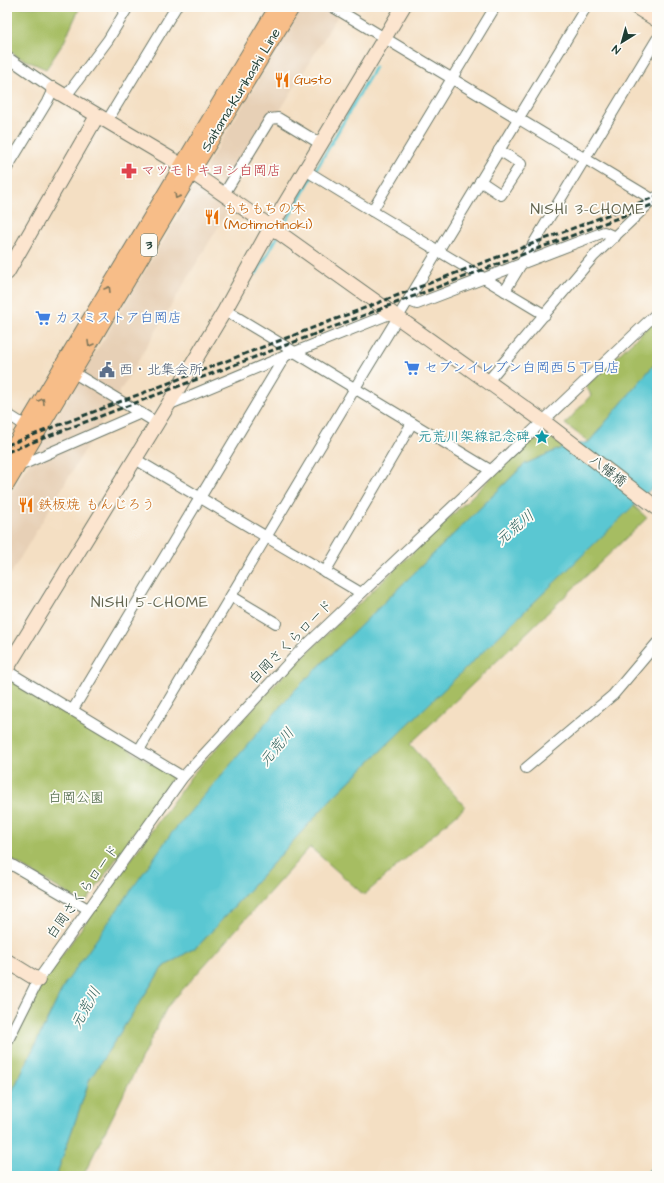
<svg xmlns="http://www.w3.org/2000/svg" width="664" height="1183" font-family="'Architects Daughter','Klee One',sans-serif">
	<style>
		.built { fill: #e7d0b6 }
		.green { fill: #a6bd62; stroke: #627d4b }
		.water { fill: #5ac7d2; stroke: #3c8283 }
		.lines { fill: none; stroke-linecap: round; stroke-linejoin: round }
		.stream { stroke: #5ac7d2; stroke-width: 3 }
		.street-casing { stroke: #6a7666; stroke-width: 12 }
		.secondary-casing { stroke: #6a7666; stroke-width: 16 }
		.primary-casing { stroke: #6a7666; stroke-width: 17 }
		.street { stroke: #fff; stroke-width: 10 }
		.secondary { stroke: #fce5cf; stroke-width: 14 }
		.primary { stroke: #f7bd88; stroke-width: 15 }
		.rail { stroke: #1f3d34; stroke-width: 3; stroke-dasharray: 6 3; stroke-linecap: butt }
		.oneway { stroke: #80775a }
		.labels { text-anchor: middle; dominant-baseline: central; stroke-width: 3.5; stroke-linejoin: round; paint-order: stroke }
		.shield { fill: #fdfcf7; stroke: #62766e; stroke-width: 1 }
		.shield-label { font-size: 13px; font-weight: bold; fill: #1f3d34 }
		.food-label { font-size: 14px; fill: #c56008; stroke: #fdfcf7; text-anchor: start }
		.street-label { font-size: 14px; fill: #1f3d34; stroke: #fdfcf7 }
		.health-label { font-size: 14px; fill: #be3a42; stroke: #fdfcf7; text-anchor: start }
		.shop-label { font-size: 14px; fill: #366cbe; stroke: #fdfcf7; text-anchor: start }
		.service-label { font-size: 14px; fill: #4e5e75; stroke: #fdfcf7; text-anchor: start }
		.culture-label { font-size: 14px; fill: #0d838f; stroke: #fdfcf7; text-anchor: end }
		.park-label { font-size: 14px; fill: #486342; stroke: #fdfcf7 }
		.neighbourhood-label { font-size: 15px; letter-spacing: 1px; fill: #636550; stroke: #fdfcf7 }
		.water-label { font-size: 15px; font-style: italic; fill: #2e605c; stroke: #fdfcf7 }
	</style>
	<rect width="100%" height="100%" fill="#fdfcf7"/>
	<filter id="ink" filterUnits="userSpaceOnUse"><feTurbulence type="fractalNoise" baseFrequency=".025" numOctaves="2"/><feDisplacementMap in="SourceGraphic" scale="8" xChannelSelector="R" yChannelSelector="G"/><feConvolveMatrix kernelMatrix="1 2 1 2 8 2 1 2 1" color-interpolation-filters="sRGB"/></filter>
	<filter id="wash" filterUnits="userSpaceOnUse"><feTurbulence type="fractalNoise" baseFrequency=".012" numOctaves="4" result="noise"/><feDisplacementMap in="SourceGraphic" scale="16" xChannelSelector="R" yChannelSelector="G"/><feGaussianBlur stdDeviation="0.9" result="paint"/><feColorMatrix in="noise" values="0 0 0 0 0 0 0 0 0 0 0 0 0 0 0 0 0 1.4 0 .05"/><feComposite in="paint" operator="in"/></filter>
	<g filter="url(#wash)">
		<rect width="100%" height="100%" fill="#f4dfc3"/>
		<!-- built -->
		<g class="built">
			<path d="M303,7H343L232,190L208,173L206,166Z"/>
			<path d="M200,187L230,207L7,580V499L195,188Z"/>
		</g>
		<!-- green -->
		<g class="green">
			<path d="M7,7H80L64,42L46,69L18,57L7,48Z"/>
			<path d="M657,318V361L589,442L565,424L591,395L586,386Z"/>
			<path d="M551,438L564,447L525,464L294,691L65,984L7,1102V1054L44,980L192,775L284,675L529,442Z"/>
			<path d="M633,505L647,518L410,744L465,807L364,895L310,847L167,1007L83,1176H56L90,1079L162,968L199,945L333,797Z"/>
			<path d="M11,678L172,776L171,780L87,901L81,902L7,857V684Z"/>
		</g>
		<!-- water -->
		<path class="water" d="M657,361V483L333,797L199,945L162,968L90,1079L56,1176H7V1102L65,984L170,835L294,691L525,464L564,447L589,442Z"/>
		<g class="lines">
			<!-- stream -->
			<g class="stream">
				<path d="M282,229L375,67"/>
				<path d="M256,274L278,236"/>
				<path d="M644,1176L650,1171L657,1160"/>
			</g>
		</g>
	</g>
	<g filter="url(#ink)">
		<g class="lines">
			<defs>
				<g id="street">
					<path d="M333,7L657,202"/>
					<path d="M7,57L53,89L47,102L7,168"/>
					<path d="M66,96L108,40L128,7"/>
					<path d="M107,121L176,7"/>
					<path d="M305,170L372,211L545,315"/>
					<path d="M480,181L501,195L521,164L499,150"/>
					<path d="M224,194L270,119L278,118L321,144"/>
					<path d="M372,211L495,7"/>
					<path d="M505,291L657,39"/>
					<path d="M409,301L417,304L604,232L615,237"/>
					<path d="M225,310L490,470"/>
					<path d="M74,373L157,423"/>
					<path d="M488,381L593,257L656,197"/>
					<path d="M168,405L285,356L387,315L390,312"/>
					<path d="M7,414L26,426"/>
					<path d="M135,459L361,593"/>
					<path d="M17,467L141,413"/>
					<path d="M325,572L412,423"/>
					<path d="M231,596L276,623"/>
					<path d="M7,671L183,777"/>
					<path d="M72,711L285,356"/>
					<path d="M139,750L355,388L586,7"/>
					<path d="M526,768L613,695L657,643"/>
					<path d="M7,862L88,909"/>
					<path d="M7,1042L38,980L183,777L296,655L657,313"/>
					<path d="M654,1176L657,1173"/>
				</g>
				<g id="secondary">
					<path d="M636,7L657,20"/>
					<path d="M53,89L181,165L271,227L543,421L657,508"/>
					<path d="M7,273L97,116"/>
					<path d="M7,668L168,405L225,310L271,227L403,7"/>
					<path d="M7,961L38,980"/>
				</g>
				<g id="primary">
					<path d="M7,458L277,7"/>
					<path d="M7,484L191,173L292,7"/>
				</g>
			</defs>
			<!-- street casing -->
			<use href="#street" class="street-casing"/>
			<!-- secondary casing -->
			<use href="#secondary" class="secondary-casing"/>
			<!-- primary casing -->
			<use href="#primary" class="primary-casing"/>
			<!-- street -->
			<use href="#street" class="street"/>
			<!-- secondary -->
			<use href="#secondary" class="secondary"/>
			<!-- primary -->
			<use href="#primary" class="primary"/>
			<!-- rail -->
			<g class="rail">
				<path d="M7,445L657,196"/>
				<path d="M7,452L657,203"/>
			</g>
		</g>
		<!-- one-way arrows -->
		<defs><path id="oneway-chevron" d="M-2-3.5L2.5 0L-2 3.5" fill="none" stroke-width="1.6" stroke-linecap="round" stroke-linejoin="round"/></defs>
		<g class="oneway">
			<use href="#oneway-chevron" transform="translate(177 196) rotate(120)"/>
			<use href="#oneway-chevron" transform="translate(108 289) rotate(-59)"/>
			<use href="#oneway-chevron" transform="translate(90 344) rotate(120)"/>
			<use href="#oneway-chevron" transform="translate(42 401) rotate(-59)"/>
		</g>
	</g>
	<!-- icons -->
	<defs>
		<symbol id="restaurant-bare" viewBox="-9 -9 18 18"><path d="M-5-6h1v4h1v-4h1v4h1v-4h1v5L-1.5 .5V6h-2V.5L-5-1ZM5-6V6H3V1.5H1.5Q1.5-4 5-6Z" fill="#e8710a" stroke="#fdfcf7" stroke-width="2.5" paint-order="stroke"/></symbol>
		<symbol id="pharmacy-bare" viewBox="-9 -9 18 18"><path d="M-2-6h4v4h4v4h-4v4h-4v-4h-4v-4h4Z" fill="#e0444e" stroke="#fdfcf7" stroke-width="2.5" paint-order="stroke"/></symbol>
		<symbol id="supermarket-bare" viewBox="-9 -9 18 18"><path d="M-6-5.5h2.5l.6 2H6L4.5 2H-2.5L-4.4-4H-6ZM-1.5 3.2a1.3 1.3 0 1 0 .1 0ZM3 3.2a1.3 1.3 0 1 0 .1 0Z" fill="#3f7fe0" stroke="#fdfcf7" stroke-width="2.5" paint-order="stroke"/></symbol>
		<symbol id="civic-bare" viewBox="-9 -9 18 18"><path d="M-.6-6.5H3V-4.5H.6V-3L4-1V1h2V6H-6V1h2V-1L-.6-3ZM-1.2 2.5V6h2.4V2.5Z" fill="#5c6f8a" stroke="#fdfcf7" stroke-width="2.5" paint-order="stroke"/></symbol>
		<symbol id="sight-bare" viewBox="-9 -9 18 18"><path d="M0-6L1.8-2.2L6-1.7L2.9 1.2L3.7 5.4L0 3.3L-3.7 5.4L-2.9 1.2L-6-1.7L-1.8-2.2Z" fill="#0f9aa8" stroke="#fdfcf7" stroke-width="2.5" paint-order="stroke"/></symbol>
	</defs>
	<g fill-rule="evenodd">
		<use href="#restaurant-bare" x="271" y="69" width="22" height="22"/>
		<use href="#pharmacy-bare" x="118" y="160" width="22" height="22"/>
		<use href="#restaurant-bare" x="201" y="206" width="22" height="22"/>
		<use href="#supermarket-bare" x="32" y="307" width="22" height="22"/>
		<use href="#supermarket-bare" x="401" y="357" width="22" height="22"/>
		<use href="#civic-bare" x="96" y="359" width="22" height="22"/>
		<use href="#sight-bare" x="531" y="426" width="22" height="22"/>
		<use href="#restaurant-bare" x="15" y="494" width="22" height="22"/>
	</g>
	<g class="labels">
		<!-- shield labels -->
		<rect class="shield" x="141" y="234" width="16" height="22" rx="3"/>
		<g class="shield-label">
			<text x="149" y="245">3</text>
		</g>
		<!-- food labels -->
		<g class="food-label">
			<text x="294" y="80">Gusto</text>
			<text x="224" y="209">もちもちの木<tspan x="224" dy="16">(Motimotinoki)</tspan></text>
			<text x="38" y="505">鉄板焼 もんじろう</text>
		</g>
		<!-- street labels -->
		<g class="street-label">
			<text transform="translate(241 90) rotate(-59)">Saitama-Kurihashi Line</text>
			<text transform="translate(608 471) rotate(38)">八幡橋</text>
			<text transform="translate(291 642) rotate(-45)">白岡さくらロード</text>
			<text transform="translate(83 892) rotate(-54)">白岡さくらロード</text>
		</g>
		<!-- health labels -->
		<g class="health-label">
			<text x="141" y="171">マツモトキヨシ白岡店</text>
		</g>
		<!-- shop labels -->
		<g class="shop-label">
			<text x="55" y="318">カスミストア白岡店</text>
			<text x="424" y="368">セブンイレブン白岡西５丁目店</text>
		</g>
		<!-- service labels -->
		<g class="service-label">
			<text x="119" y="370">西・北集会所</text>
		</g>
		<!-- culture labels -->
		<g class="culture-label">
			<text x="530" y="437">元荒川架線記念碑</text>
		</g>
		<!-- park labels -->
		<g class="park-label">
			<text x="76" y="798">白岡公園</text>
		</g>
		<!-- neighbourhood labels -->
		<g class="neighbourhood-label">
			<text x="588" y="209">NISHI 3-CHOME</text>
			<text x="150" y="602">NISHI 5-CHOME</text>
		</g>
		<!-- water labels -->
		<g class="water-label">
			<text transform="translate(515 528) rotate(-40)">元荒川</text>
			<text transform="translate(277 747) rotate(-50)">元荒川</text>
			<text transform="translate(86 1008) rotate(-61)">元荒川</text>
		</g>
	</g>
	<!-- margin -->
	<rect width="664" height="1183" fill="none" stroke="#fdfcf7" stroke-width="24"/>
	<!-- north arrow -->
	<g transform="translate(622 42) rotate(217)" stroke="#fdfcf7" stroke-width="3" paint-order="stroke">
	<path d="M0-3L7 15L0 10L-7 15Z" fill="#1f3d34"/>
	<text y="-6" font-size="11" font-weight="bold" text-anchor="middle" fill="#1f3d34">N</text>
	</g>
</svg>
